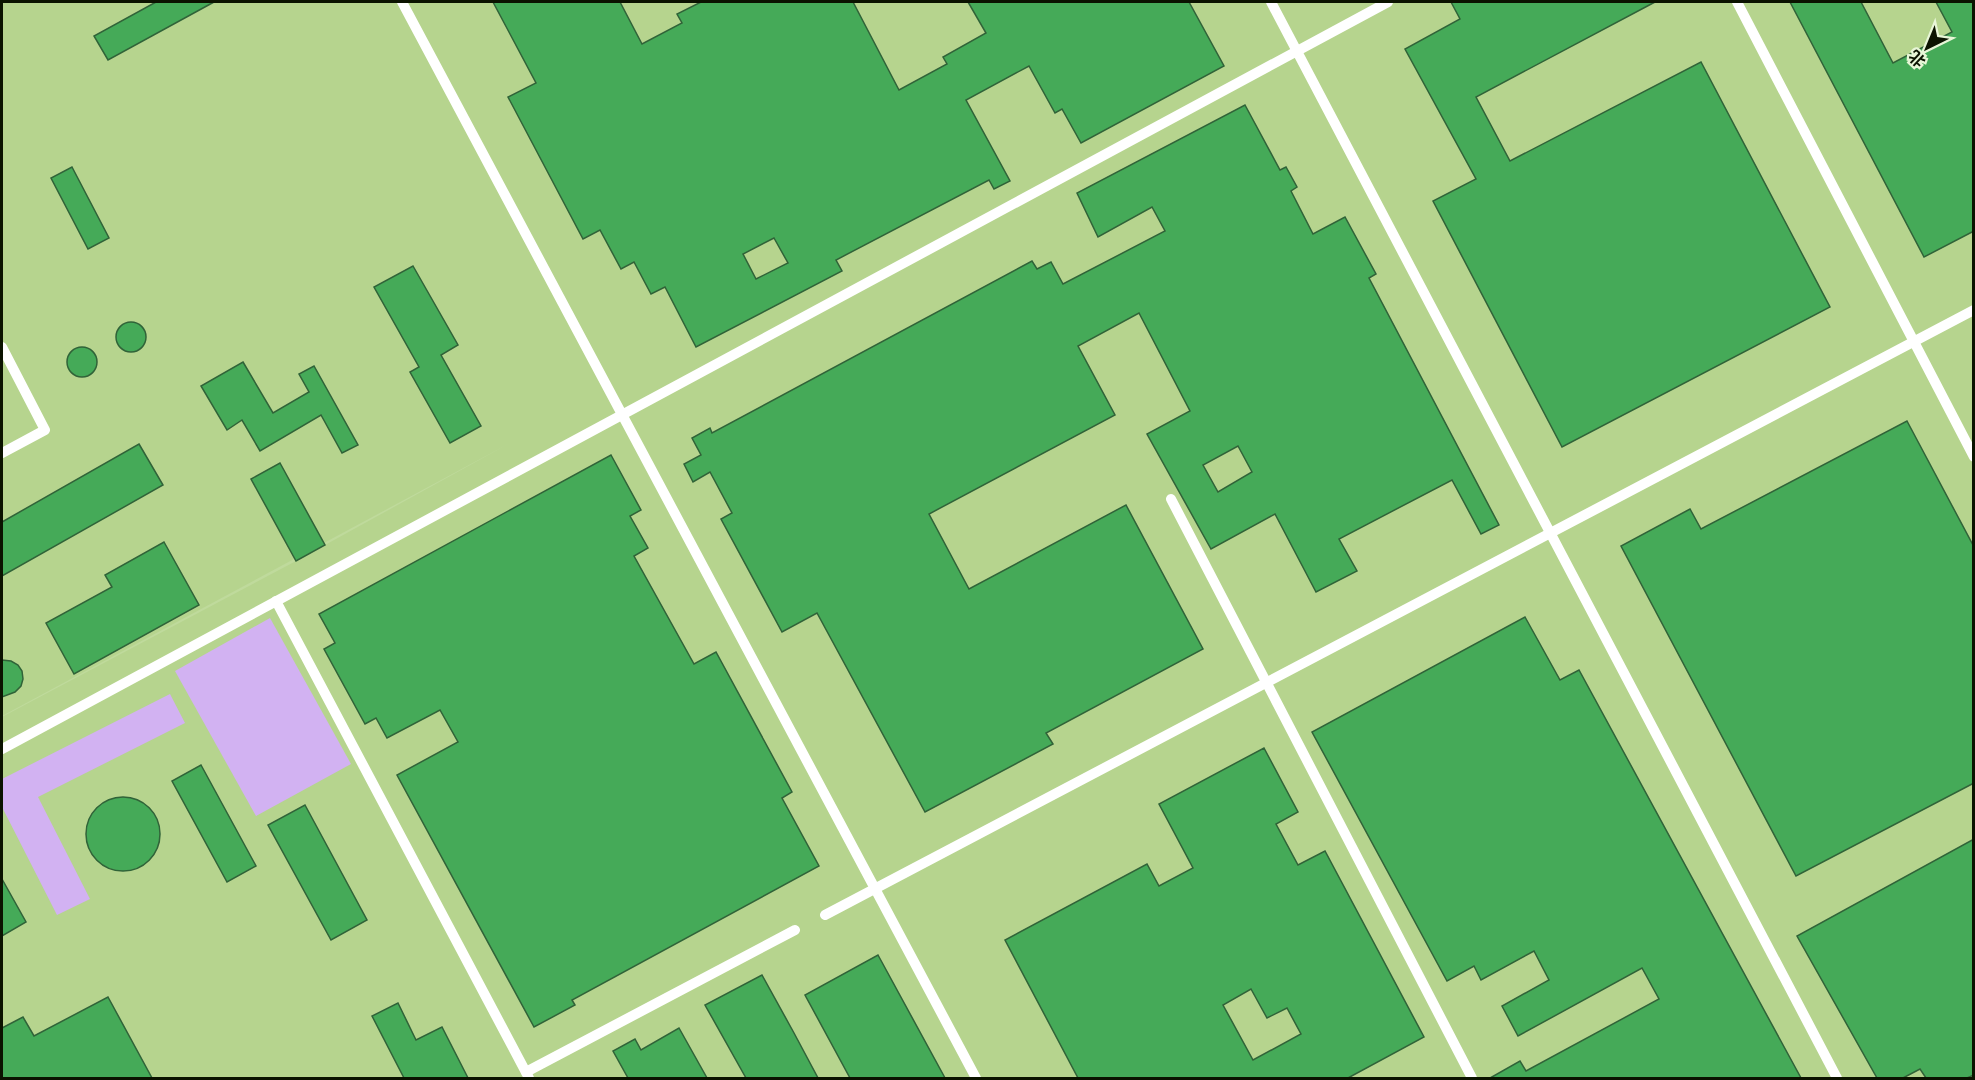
<svg xmlns="http://www.w3.org/2000/svg" width="1975" height="1080" font-family="Rubik,'Noto Sans SC',sans-serif">
	<style>
		.built { fill: #b6d48e }
		.green { fill: #d2b2f2 }
		.building { fill: #45aa58; stroke: #306338; stroke-width: 1.5; fill-rule: evenodd }
		.lines { fill: none; stroke-linecap: round; stroke-linejoin: round }
		.service { stroke: #fff; stroke-width: 10 }
	</style>
	<rect width="100%" height="100%" fill="#bfda9c"/>
	<!-- built -->
	<path class="built" d="M2,2H1973V1078H2V717L296,561L510,443L2,716Z"/>
	<!-- green -->
	<g class="green">
		<path d="M270,618L351,764L256,816L175,671Z"/>
		<path d="M170,694L185,723L38,797L90,899L57,915L2,807V779Z"/>
	</g>
	<!-- building -->
	<g class="building">
		<path d="M156,2H214L108,60L94,36Z"/>
		<path d="M493,2H620L642,44L682,23L677,14L701,2H853L899,90L947,64L943,57L986,33L968,2H1189L1224,66L1081,143L1062,109L1055,113L1029,66L966,100L1010,181L994,189L989,180L836,260L842,271L696,347L665,287L651,294L634,262L621,269L600,230L583,239L508,97L536,83ZM774,238L788,263L756,279L743,254Z"/>
		<path d="M1451,2H1655L1476,97L1510,161L1701,62L1830,307L1562,447L1433,201L1476,179L1405,49L1460,19Z"/>
		<path d="M1790,2H1861L1893,63L1952,32L1936,2H1974V231L1924,257Z"/>
		<path d="M1245,105L1280,170L1286,167L1297,187L1291,191L1313,234L1345,217L1376,274L1369,278L1499,525L1481,534L1452,480L1339,539L1357,571L1316,592L1275,514L1211,549L1147,434L1190,411L1139,313L1078,346L1115,415L929,514L969,589L1126,505L1203,649L1046,733L1053,744L925,812L817,613L782,632L721,519L732,513L710,472L693,482L684,464L701,455L692,438L710,428L712,433L1032,261L1037,269L1051,262L1063,284L1165,231L1152,207L1098,237L1077,193ZM1238,446L1252,472L1218,492L1203,465Z"/>
		<path d="M72,167L109,238L88,249L51,178Z"/>
		<path d="M413,266L458,345L441,355L481,426L450,443L410,372L419,367L374,287Z"/>
		<circle cx="131" cy="337" r="15"/>
		<circle cx="82" cy="362" r="15"/>
		<path d="M243,362L273,413L309,392L299,374L314,366L358,445L342,453L321,415L260,451L242,420L227,430L201,386Z"/>
		<path d="M1907,421L1974,547V783L1796,876L1621,546L1690,509L1701,529Z"/>
		<path d="M139,444L163,485L2,576V522Z"/>
		<path d="M611,455L641,510L630,516L648,548L634,556L694,664L716,652L792,792L782,798L819,866L572,1000L575,1005L534,1027L397,775L458,742L440,710L387,738L376,718L365,724L324,649L335,643L319,614Z"/>
		<path d="M280,463L325,545L296,561L251,479Z"/>
		<path d="M164,542L199,605L74,674L46,623L112,587L105,575Z"/>
		<path d="M1525,617L1560,680L1579,670L1801,1078H1490L1520,1061L1526,1071L1659,999L1642,968L1518,1036L1502,1006L1549,980L1534,951L1481,980L1474,966L1447,981L1312,732Z"/>
		<path d="M2,660L11,661L18,665L22,671L23,679L21,686L15,692L2,697Z"/>
		<path d="M1264,748L1298,812L1276,824L1298,865L1325,851L1424,1037L1348,1078H1078L1005,940L1147,864L1159,886L1193,868L1159,804ZM1251,989L1267,1018L1287,1008L1301,1034L1253,1060L1223,1005Z"/>
		<path d="M201,765L256,866L227,882L172,781Z"/>
		<circle cx="123" cy="834" r="37"/>
		<path d="M305,805L367,920L331,940L268,825Z"/>
		<path d="M1974,839V1075L1967,1078H1926L1920,1069L1903,1078H1877L1797,936Z"/>
		<path d="M2,879L26,922L2,936Z"/>
		<path d="M878,955L945,1078H850L805,995Z"/>
		<path d="M762,975L794,1033L818,1078H746L705,1005Z"/>
		<path d="M108,997L152,1078H2V1028L23,1017L34,1036Z"/>
		<path d="M398,1003L416,1040L442,1027L468,1078H404L372,1016Z"/>
		<path d="M679,1028L707,1078H628L613,1051L635,1039L641,1050Z"/>
	</g>
	<g class="lines">
		<!-- service -->
		<g class="service">
			<path d="M402,2L976,1078"/>
			<path d="M1271,2L1837,1078"/>
			<path d="M1737,2L1974,457"/>
			<path d="M2,347L45,430L2,453"/>
			<path d="M1171,499L1472,1078"/>
			<path d="M276,601L529,1078"/>
			<path d="M2,749L1388,2"/>
			<path d="M825,915L1974,310"/>
			<path d="M526,1072L795,930"/>
		</g>
	</g>
	<!-- border -->
	<rect width="1975" height="1080" fill="none" stroke="#0b1300" stroke-width="6"/>
	<!-- north arrow -->
	<g transform="translate(1927 48) rotate(223)" stroke="#e8f6d7" stroke-width="4.5" paint-order="stroke">
	<path d="M0-4.5L10 22L0 15L-10 22Z" fill="#0b1300"/>
	<text y="-9" font-size="16" font-weight="bold" text-anchor="middle" fill="#0b1300">北</text>
	</g>
</svg>
